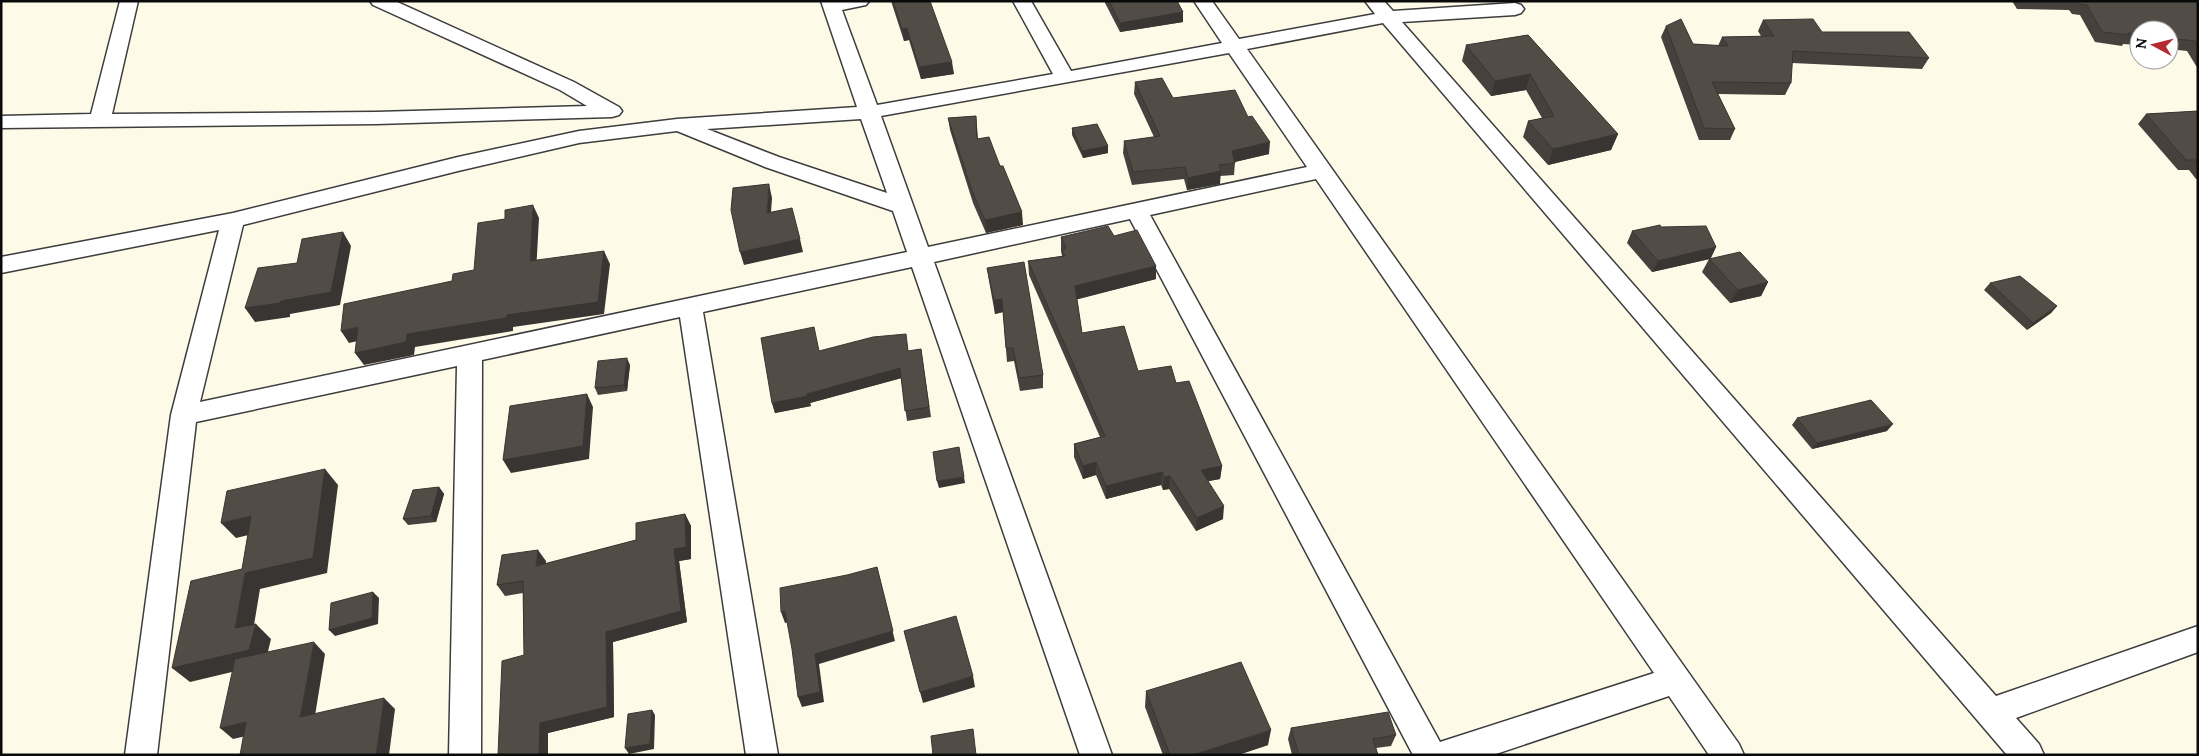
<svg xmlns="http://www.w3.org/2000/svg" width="2199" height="756" font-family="Lora,serif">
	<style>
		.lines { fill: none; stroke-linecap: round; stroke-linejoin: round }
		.minor-casing { stroke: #3d3d3d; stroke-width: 3 }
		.minor { fill: #fff; fill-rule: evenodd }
		.wall { fill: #47413d }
		.shaded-wall { fill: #393532 }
		.building { fill: #524c47; stroke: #393532 }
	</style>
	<rect width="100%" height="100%" fill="#fefae8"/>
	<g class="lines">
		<defs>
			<g id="minor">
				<path d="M120,1H138L112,114L376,112L587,106L560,90L373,5L370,1H395L574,82L619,107L622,111L619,115L612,117L376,124L1,128V116L91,114Z"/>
				<path d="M821,1H869L866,5L842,10L877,105L1053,74L1013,1H1031L1071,71L1222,43L1194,1H1212L1239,39L1375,14L1365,1H1384L1393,11L1515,3L1521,5L1524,9L1521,13L1515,15L1402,22L1996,696L2198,626V652L2016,718L2039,744L2044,755H2007L1383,23L1247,49L1739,744L1744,755H1709L1669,696L1493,755H1413L1130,219L934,262L1112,755H1080L912,267L703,312L778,755H746L680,317L482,360L481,755H449L457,366L196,422L157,755H125L171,415L219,230L1,273V257L233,213L458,157L579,131L677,119L857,107ZM1229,53L1307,167L928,247L881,116ZM861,119L887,193L779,157L707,129ZM677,131L765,167L893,211L907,252L200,402L243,225L458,171L579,143ZM1316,179L1654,673L1440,742L1150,215Z"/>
			</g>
		</defs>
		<!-- minor casing -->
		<use href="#minor" class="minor-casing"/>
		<!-- minor -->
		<use href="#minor" class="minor"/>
	</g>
	<!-- wall -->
	<g class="wall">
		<path d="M891,1H930L954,74L921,79L909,40L904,41Z"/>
		<path d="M1104,1H1177L1183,12V22L1120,32Z"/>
		<path d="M2012,1H2198V69L2187,51L2169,49V30H2139V45L2123,44L2122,46L2095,42L2080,15L2072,14L2069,10L2017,9Z"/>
		<path d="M1763,20L1822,32L1929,58L1922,69L1792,63L1791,83L1785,95L1718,94L1735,129L1730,140H1699L1661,37L1666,26L1693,44L1718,46L1722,37L1761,36L1758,31Z"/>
		<path d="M1528,35L1618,134L1611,150L1548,165L1523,137L1528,121L1542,118L1526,90L1491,96L1462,61L1466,45Z"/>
		<path d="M1135,82L1173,98L1248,117L1269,154L1235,162L1234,175L1220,176V184L1187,190L1184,179L1132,185L1123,153L1124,141L1154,137L1134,94Z"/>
		<path d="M2198,111V179H2196L2189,170H2178L2138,124L2146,114Z"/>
		<path d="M976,116L978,139L1000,166L1023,225L986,233L973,203L950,130L948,118Z"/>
		<path d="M1072,128L1108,146V153L1083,158L1072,135Z"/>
		<path d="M1661,227L1716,247L1711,258L1768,282L1761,296L1730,303L1702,272L1709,259L1652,272L1627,243L1632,231Z"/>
		<path d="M1114,236L1156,266V279L1077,299L1082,333L1138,371L1176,383L1222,466L1220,479L1208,481L1223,519L1196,531L1169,489L1163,490L1161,485L1106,499L1096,475L1083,479L1074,457V444L1100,437L1029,275L1028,261L1062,256L1061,251V237Z"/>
		<path d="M987,268L1043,375V388L1020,391L1014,361L1007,362L1003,312L995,314L989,281Z"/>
		<path d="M1990,283L2057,306L2051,313L2027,330L1984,290Z"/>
		<path d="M921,349L931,417L907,421L901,378L810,403L811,406L775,413L772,403L820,351H909Z"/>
		<path d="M630,365L627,391L598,395L595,388Z"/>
		<path d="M1797,418L1887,431L1812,449L1792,425Z"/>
		<path d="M439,487L444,494L436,522L408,525L403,519Z"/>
		<path d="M685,514L691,526V559L679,561L687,622L613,642L614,717L548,733V755H498L524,655L523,593L505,596L497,585L546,561L545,564L636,540Z"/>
		<path d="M1146,691L1268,745L1238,755H1163L1145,707Z"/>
		<path d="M1291,728L1396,735L1391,746L1376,748L1378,755H1292L1288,739Z"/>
	</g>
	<!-- shaded-wall -->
	<g class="shaded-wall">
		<path d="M1183,12V22L1120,32V23Z"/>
		<path d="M907,28L909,40L904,41L902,29Z"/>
		<path d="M952,62L954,74L921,79L919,67Z"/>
		<path d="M1530,74L1526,90L1491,96L1495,81Z"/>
		<path d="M1618,134L1611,150L1548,165L1553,149Z"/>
		<path d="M1270,142L1269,154L1230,163L1232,151Z"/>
		<path d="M1108,146V153L1083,158L1082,151Z"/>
		<path d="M1221,171L1220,184L1187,190L1188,178Z"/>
		<path d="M769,184L772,198L770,227L767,213Z"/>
		<path d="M533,205L539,218L536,273L530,261Z"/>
		<path d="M1022,212L1023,225L986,233L985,220Z"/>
		<path d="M343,232L351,246L340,305L290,314V317L255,322L245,308L281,301Z"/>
		<path d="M800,239L803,252L744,265L740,252Z"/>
		<path d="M1716,247L1710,259L1652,272L1658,261Z"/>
		<path d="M604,251L610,264L604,314L513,327V331L415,347L414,355L364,365L355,353L407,334L507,315Z"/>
		<path d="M1156,266V279L1075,300V286Z"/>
		<path d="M1768,282L1761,296L1730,303L1738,290Z"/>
		<path d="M1002,299L1003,312L995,314L994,300Z"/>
		<path d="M2057,306L2051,313L2027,330L2033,323Z"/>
		<path d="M358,327L366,339L349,343L341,331Z"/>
		<path d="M627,358L630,365L627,391L624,385Z"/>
		<path d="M900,368L902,378L810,403L811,406L775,413L772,403Z"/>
		<path d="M587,394L593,407L589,459L511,473L503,460Z"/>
		<path d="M1893,424L1887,431L1812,449L1817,443Z"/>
		<path d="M1096,462V475L1083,479V466Z"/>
		<path d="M1222,466L1220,479L1199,483L1201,470Z"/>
		<path d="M325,469L338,485L327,573L260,589L251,643L235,628L245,573Z"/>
		<path d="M1162,472L1161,485L1106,499V486Z"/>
		<path d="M1170,476L1169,489L1163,490L1164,477Z"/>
		<path d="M964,477L965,483L939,488L937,481Z"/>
		<path d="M439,487L444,494L436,522L431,516Z"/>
		<path d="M1224,506L1223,519L1196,531L1197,518Z"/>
		<path d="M685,514L691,526V559L679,561L687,622L613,642L614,717L548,733V755H539L540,723L606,632L674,549Z"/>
		<path d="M251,516L266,531L236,538L221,523Z"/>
		<path d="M538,550L546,561L543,577L536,566Z"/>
		<path d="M877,567L895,641L819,664L824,702L802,707L798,697L815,654Z"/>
		<path d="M373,592L379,598L378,624L335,636L329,630Z"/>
		<path d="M785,611L789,622L785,623L781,612Z"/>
		<path d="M256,624L271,639L265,664L190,682L172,668Z"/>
		<path d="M314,642L325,654L313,728L300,717Z"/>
		<path d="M973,676L975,687L923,703L920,692Z"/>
		<path d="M384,698L395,709L389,755H376Z"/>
		<path d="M652,710L655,715L654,749L629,754L625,748Z"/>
		<path d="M246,722L259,733L233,739L220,728Z"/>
		<path d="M1271,730L1268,745L1238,755H1193Z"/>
	</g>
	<!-- building -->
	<g class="building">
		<path d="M893,1H930L952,62L919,67L907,28L902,29Z"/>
		<path d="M1109,1H1177L1183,12L1120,23Z"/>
		<path d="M2077,1H2198V45L2195,41L2169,38V30H2139V34L2128,33L2129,35L2102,32L2087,5L2079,4Z"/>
		<path d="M1681,19L1693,44L1728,46L1722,37L1774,36L1763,20L1813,19L1822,32H1909L1929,58L1793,51L1791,83L1712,82L1735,129L1704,128L1666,26Z"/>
		<path d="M1528,35L1618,134L1553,149L1528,121L1554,116L1530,74L1495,81L1466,45Z"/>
		<path d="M1162,78L1173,98L1235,90L1248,117L1252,116L1270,142L1232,151L1235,163L1219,165L1221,171L1188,178L1185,167L1133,172L1124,141L1160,136L1135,82Z"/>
		<path d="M2198,111V160H2186L2146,114Z"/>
		<path d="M976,116L977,139L989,137L1000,166H1003L1022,212L985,220L972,191L948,118Z"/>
		<path d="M1097,124L1108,146L1082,151L1072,128Z"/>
		<path d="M769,184L767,213L792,208L800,239L740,252L731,210L733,188Z"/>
		<path d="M533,205L530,261L604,251L598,302L507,315L506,318L407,334L406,342L355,353L358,327L341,331L344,304L452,281L453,274L474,270L478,223L505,219V210Z"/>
		<path d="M1660,225L1661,227L1706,226L1716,247L1658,261L1632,231Z"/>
		<path d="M1108,226L1114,236L1137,230L1156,266L1075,286L1082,333L1124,326L1138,371L1171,366L1176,383L1189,381L1222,466L1201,470L1224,506L1197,518L1170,476L1164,477L1162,472L1106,486L1096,462L1083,466L1074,444L1105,436L1028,261L1065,256L1062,250L1066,248L1061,237Z"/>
		<path d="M343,232L331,292L281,301L280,303L245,308L258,268L297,263L302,239Z"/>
		<path d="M1740,252L1768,282L1738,290L1709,259Z"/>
		<path d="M1024,262L1043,375L1019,378L1013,348H1006L1002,299L994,300L987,268Z"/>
		<path d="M2020,276L2057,306L2033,323L1990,283Z"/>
		<path d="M814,327L819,351L873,337L906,334L908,351L921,349L929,407L905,411L900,368L807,394L808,396L772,403L761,338Z"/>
		<path d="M627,358L624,385L595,388L598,361Z"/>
		<path d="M587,394L583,446L503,460L510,406Z"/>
		<path d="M1871,400L1893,424L1817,443L1797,418Z"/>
		<path d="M959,447L964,477L937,481L933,452Z"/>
		<path d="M325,469L313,558L245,573L235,628L256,624L249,650L172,668L191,581L242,569L251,516L221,523L227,491Z"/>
		<path d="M439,487L431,516L403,519L413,490Z"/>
		<path d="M685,514L686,547L674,549L681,611L606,632L607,707L540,723L539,755H498L502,661L524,655L523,581L497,585L502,555L538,550L536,566L636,540V523Z"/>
		<path d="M877,567L893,631L815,654L820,692L798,697L792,649L785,611L781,612L780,588L847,575Z"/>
		<path d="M373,592L372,618L329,630L331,603Z"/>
		<path d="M956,616L973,676L920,692L904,631Z"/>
		<path d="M314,642L300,717L384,698L376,755H240L246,722L220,728L235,659Z"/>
		<path d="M1241,662L1271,730L1193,755H1170L1146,691Z"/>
		<path d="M652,710L650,744L625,748L628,714Z"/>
		<path d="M1388,712L1396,735L1373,739L1378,755H1299L1291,728Z"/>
		<path d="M973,729L976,755H933L931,736Z"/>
	</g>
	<!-- border -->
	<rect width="2199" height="756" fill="none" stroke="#0a0a0a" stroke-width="5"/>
	<!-- north arrow -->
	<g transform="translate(2154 45) rotate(277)"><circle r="24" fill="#ffffff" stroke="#9d9d9d"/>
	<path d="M0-4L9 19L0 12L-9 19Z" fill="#b22b30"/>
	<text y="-8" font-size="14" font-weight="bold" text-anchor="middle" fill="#0a0a0a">N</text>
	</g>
</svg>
